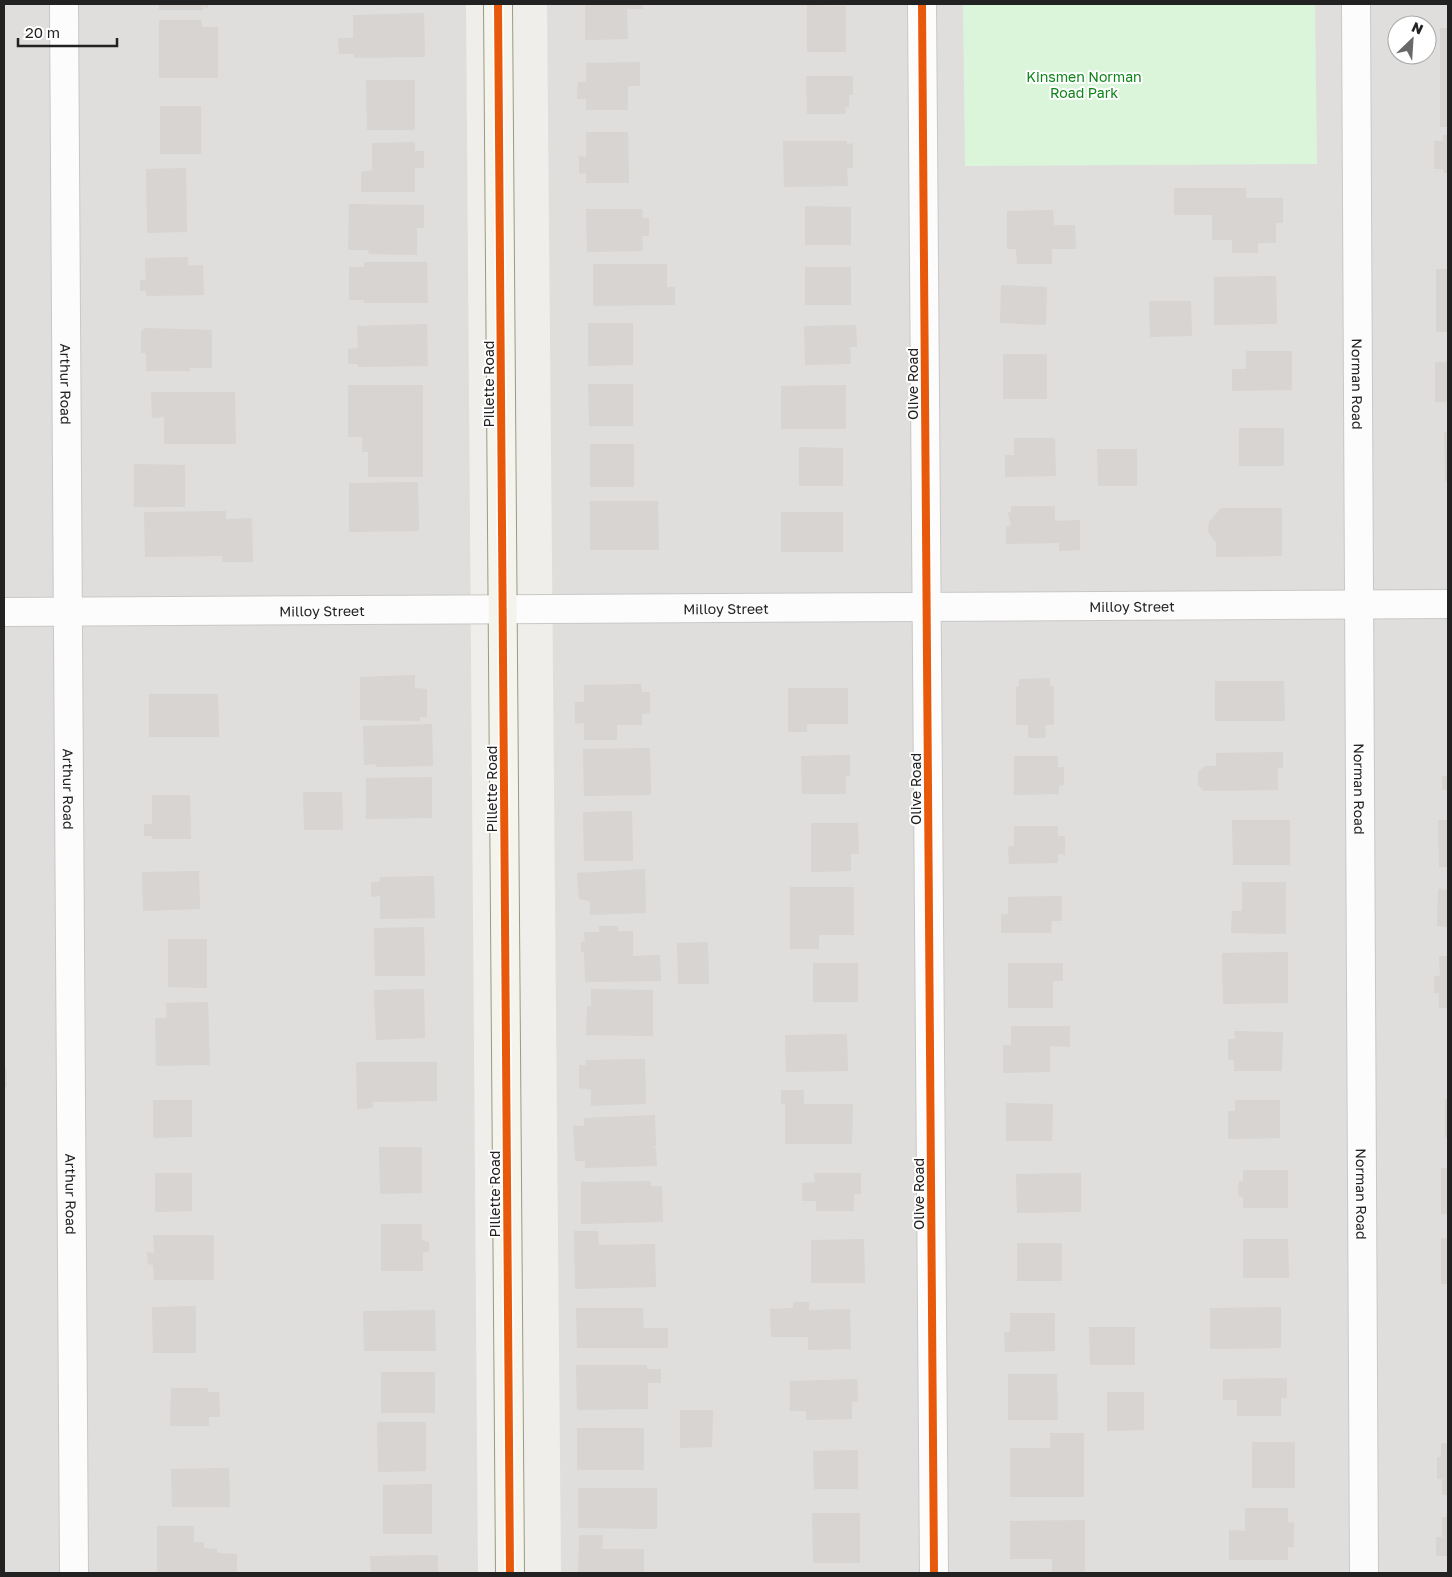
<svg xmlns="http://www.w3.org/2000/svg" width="1452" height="1577" font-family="'Golos Text',sans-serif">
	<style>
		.residential { fill: #dfdedc; fill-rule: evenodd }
		.park { fill: #daf5da }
		.building { fill: #d7d4d2 }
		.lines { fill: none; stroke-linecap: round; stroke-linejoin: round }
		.street-casing { stroke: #c9c8c7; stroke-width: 30 }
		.secondary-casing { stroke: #999a82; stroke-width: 30 }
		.street { stroke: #fdfcfc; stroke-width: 28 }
		.secondary { stroke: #f4f4ed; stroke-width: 28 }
		.cycleway-casing { stroke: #fff; stroke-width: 11 }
		.cycleway { stroke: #e8590c; stroke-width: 8 }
		.labels { text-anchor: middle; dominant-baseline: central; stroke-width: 4; stroke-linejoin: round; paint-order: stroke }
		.park-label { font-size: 14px; fill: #0c8416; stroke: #fff }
		.street-label { font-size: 14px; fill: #222; stroke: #fff }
	</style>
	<rect width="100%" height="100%" fill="#f0eeeb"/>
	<!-- residential -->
	<g class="residential">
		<path d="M4,4H466L478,1573H4Z"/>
		<path d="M547,4H1448V1573H561ZM1397,25H1427V55H1397Z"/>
	</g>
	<!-- park -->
	<path class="park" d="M963,4H1315L1317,164L965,166Z"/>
	<!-- building -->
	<g class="building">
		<path d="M159,4H208V8L203,7V10H159Z"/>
		<path d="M585,4H643V9H627L628,39L585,40Z"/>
		<path d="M807,5L846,6V52H807Z"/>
		<path d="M424,13L425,57L354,58V54H339L338,38H353V15Z"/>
		<path d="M159,20H201L202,27H218V78H159Z"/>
		<rect x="1440" y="28" width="8" height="99"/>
		<path d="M640,62V86H628V110H586V99H577L578,82H586V63Z"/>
		<path d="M806,76H853V95H849V107H845L846,114H807Z"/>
		<path d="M366,80H415V130H367Z"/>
		<rect x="160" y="106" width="41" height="48"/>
		<path d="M586,132H628L629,183H586V173L579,174V156L586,157Z"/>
		<path d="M1443,135H1448V173H1444L1443,169H1434V141H1443Z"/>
		<path d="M783,141H847V144L853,143V168H847L848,186L784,187Z"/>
		<path d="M415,142V151H424V168H415V192H361V172L372,170V143Z"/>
		<path d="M186,168L187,232L147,233L146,169Z"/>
		<path d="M1174,188H1246V198H1283V223H1276V243H1258V253H1232V240H1212V215H1174Z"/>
		<path d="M349,204L424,205V228H417V255L369,254L368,250H348Z"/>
		<path d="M805,206L851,207V245H805Z"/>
		<path d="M586,209H642L643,218H649V236H642L643,251L587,252Z"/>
		<path d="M1053,210L1054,225H1075L1076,249H1052V264H1017L1016,249H1007V211Z"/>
		<path d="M188,257V266L203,265L204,295L146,296V291H140V280H146L145,258Z"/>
		<path d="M364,262H427L428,303H364V300H349V267H364Z"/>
		<path d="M593,264H667V287H675V305L593,306Z"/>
		<rect x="805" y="267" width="46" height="38"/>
		<rect x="1436" y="269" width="12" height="63"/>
		<path d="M1276,276L1277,324L1214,325V277Z"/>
		<path d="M1001,285L1047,287L1046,325L1000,323Z"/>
		<path d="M1149,301H1191L1192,336L1150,337Z"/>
		<path d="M588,323H633V365L588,366Z"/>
		<path d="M427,324L428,366L358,367V364H348V349L358,348L357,326Z"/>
		<path d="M856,325L857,347H850L851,364L805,365L804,326Z"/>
		<path d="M146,328L212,330V368H190V371H146V353H141V331Z"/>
		<path d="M1246,351H1292V390L1232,391V369H1246Z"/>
		<rect x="1003" y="354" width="44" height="45"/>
		<rect x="1435" y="362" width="13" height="40"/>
		<path d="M588,384H633V426H589Z"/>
		<path d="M348,385H423V477H368V452H362V437H348Z"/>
		<path d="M846,385V429H781V386Z"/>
		<path d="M151,392H235L236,444H164V417L152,418Z"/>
		<rect x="1239" y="428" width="45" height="38"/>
		<path d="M1444,432H1448V481H1445Z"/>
		<path d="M1014,438H1055L1056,476L1005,477V455H1014Z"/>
		<rect x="590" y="444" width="44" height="43"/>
		<path d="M799,447L843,448V486H799Z"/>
		<path d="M1097,449H1137V486H1098Z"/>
		<path d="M134,464L185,465V507H134Z"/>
		<path d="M418,482L419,531L349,532V483Z"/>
		<path d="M590,501H658L659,550H590Z"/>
		<path d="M1011,506H1055V521L1080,520V550L1059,551V543L1006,544V526H1011L1008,512L1011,513Z"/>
		<path d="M1221,508H1282V556L1216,557V543L1208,532L1209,522Z"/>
		<path d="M226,511V519L252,518L253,562H222V556L145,557L144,512Z"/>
		<rect x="781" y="512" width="62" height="40"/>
		<path d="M415,675V688L427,689V717H420V721L360,720V677Z"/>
		<path d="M1050,678V686H1054V725H1045L1046,738H1028V725H1016V687L1019,686V679Z"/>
		<path d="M1215,681H1284L1285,721H1215Z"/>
		<path d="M641,684L642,692H650V713L642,714V725H617V740H584V723L575,724V702H584V685Z"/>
		<path d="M788,688H848V724H807V732H788Z"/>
		<path d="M149,694H218L219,737H149Z"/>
		<path d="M432,724L433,766L376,767V764L364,765L363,726Z"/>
		<path d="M650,748L651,795L584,796L583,749Z"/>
		<path d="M1283,752V768H1278V790L1204,791L1198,785V772L1205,766H1216V753Z"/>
		<path d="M850,755V776H846V794H802L801,756Z"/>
		<path d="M1014,756H1058V767H1064V785L1059,786V794L1014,795Z"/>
		<rect x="1442" y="776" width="6" height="14"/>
		<path d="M432,777V818L366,819V778Z"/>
		<path d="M303,792H342L343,830H304Z"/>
		<path d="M152,795H190L191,839H152V836H144V824H152Z"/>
		<path d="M632,811L633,861H584L583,812Z"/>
		<path d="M1232,820H1290V865H1233Z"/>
		<path d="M1438,820H1448V867H1439Z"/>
		<path d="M811,823H858L859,854H851V871L811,872Z"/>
		<path d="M1014,826H1058V836H1065V855L1058,854V863L1009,864L1008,846H1014Z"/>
		<path d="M645,869L646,913L590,915V901L579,899L577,873Z"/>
		<path d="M199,871L200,909L143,911L142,872Z"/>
		<path d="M434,876L435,918L380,919V896L371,897V882H379L380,877Z"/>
		<path d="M1242,882H1286V934L1231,933L1232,911H1242Z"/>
		<path d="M790,887H854V935H819V949H790Z"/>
		<path d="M1438,889L1448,890V927L1437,926Z"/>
		<path d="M1062,896V921H1052L1051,933H1001V914H1008V897Z"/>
		<path d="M599,926H618V931H633V956L660,955L661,981L585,982L584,952H581V942H585L584,932H599Z"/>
		<path d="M424,927L425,976H375L374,928Z"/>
		<path d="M168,939H207V988L168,987Z"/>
		<path d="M708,942L709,984H678L677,943Z"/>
		<path d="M1288,952V1003L1223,1004L1222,953Z"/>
		<path d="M1439,956H1448V1008H1439V993H1434V976H1440Z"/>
		<rect x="813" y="963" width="45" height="39"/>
		<path d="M1008,963H1063V981H1053V1008H1008Z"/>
		<path d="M424,989L425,1038L376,1040L374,990Z"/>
		<path d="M591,989L653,990V1036L586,1035L587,1006H591Z"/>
		<path d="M208,1002L210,1065L156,1066L155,1018H167L166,1003Z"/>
		<path d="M1011,1026H1070V1047L1050,1046V1072L1003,1073V1045H1011Z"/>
		<path d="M1234,1031L1283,1032L1282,1071H1234V1060H1228V1039H1235Z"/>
		<path d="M847,1034L848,1071L786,1072L785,1035Z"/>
		<path d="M645,1059L646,1104L591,1106V1090L579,1088V1065H586V1060Z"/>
		<path d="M356,1062H437V1101L372,1102L373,1108L357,1109Z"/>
		<path d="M4,1067H6L7,1087H4Z"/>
		<path d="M781,1090H804V1104H853L852,1144H785V1104H781Z"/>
		<rect x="1445" y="1099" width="3" height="38"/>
		<path d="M153,1100H192V1137L153,1138Z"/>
		<path d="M1235,1100H1280V1138L1228,1139V1111H1235Z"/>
		<path d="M1006,1103L1053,1104L1052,1141H1006Z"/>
		<path d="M655,1115L656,1146L652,1148H656L657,1166L585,1168V1161H575L573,1126H584V1118Z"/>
		<path d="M379,1147H422V1193L380,1194Z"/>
		<rect x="1441" y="1168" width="7" height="46"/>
		<path d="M1243,1170H1288V1208H1243V1197L1238,1196L1239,1181H1243Z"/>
		<path d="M155,1173H192V1211L155,1212Z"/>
		<path d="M814,1173H861V1194H854V1211H816V1201H802V1183L815,1182Z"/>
		<path d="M1081,1173V1212L1017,1213L1016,1174Z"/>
		<path d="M651,1181V1186H662L663,1222L581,1224V1182Z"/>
		<path d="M381,1224H422V1240L429,1242V1252H423V1271H381Z"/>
		<path d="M574,1231H598L599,1245L655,1244L656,1287L575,1289Z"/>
		<path d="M153,1235H214V1280H154L153,1265L148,1264L147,1252L154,1253Z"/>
		<rect x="1441" y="1238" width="7" height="46"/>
		<path d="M864,1239L865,1283H811V1240Z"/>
		<path d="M1243,1239H1288L1289,1278H1243Z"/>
		<rect x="1017" y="1243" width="45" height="38"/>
		<path d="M793,1302H809V1310L850,1309L851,1349L808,1350V1337H771L770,1309L793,1308Z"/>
		<path d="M196,1306V1353H153L152,1307Z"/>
		<path d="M1281,1307V1348L1210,1349V1308Z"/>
		<path d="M576,1308H643L644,1328H668V1348H577Z"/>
		<path d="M435,1310L436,1351H364L363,1311Z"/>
		<path d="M1010,1313H1055V1351L1005,1352L1004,1332H1010Z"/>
		<path d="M1089,1327H1135V1365H1090Z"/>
		<path d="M576,1365H647V1369H661V1383H648V1409L577,1410Z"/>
		<rect x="381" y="1372" width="54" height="41"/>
		<path d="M1008,1374H1057L1058,1420H1008Z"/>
		<path d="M1287,1378V1398H1281V1416H1237V1400H1223V1379Z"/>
		<path d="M857,1379L858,1401L852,1402V1419L806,1420V1411H790V1381Z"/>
		<path d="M171,1388H207L209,1392H219L220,1417H209V1426H170Z"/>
		<path d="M1107,1392H1144V1430L1107,1431Z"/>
		<path d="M680,1410H713L712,1447L680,1448Z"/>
		<path d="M377,1422H426V1471L378,1472Z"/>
		<rect x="577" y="1428" width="67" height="42"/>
		<path d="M1050,1433H1084V1497H1010V1448H1050Z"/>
		<rect x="1252" y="1442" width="43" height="46"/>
		<path d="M1441,1443H1448V1495H1442V1479H1437V1457H1441Z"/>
		<path d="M858,1450V1489H814L813,1451Z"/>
		<path d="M229,1468L230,1507H172L171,1469Z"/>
		<path d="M432,1484V1534H383V1485Z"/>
		<path d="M578,1488H657V1529L578,1528Z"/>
		<path d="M1245,1508H1288V1522L1294,1523V1547H1288V1560H1229V1530L1245,1531Z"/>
		<path d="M812,1513H860V1563H813Z"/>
		<path d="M1442,1517H1448V1556H1436V1537H1442Z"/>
		<path d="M1085,1520V1573H1052V1559H1010V1521Z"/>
		<path d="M157,1526H194V1542H204V1548L217,1549V1553L237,1554V1572L157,1573Z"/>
		<path d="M579,1535H603L602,1549H644V1573H578Z"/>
		<path d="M438,1555V1573H371L370,1556Z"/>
	</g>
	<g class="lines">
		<defs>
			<g id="street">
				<path id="s1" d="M64,4L74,1573"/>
				<path d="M922,4L934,1573"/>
				<path id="s2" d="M1356,4L1364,1573"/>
				<path id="s3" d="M4,612L1448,604"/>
			</g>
			<path id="secondary" d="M498,4L510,1573"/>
		</defs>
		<!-- street casing -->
		<use href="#street" class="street-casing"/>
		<!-- secondary casing -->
		<use href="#secondary" class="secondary-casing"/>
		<!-- street -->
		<use href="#street" class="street"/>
		<!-- secondary -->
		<use href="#secondary" class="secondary"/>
		<defs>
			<g id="cycleway">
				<path d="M498,4L510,1573"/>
				<path d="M922,4L934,1573"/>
			</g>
		</defs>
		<!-- cycleway casing -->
		<use href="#cycleway" class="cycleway-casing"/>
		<!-- cycleway -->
		<use href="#cycleway" class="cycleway"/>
	</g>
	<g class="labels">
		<!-- park labels -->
		<g class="park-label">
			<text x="1084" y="76">Kinsmen Norman<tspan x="1084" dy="16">Road Park</tspan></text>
		</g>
		<!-- street labels -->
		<g class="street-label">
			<text stroke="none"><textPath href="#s1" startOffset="380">Arthur Road</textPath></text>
			<text transform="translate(488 384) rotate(-90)">Pillette Road</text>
			<text transform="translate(912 384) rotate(-90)">Olive Road</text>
			<text stroke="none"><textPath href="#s2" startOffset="380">Norman Road</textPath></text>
			<text stroke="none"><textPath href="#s3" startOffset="1128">Milloy Street</textPath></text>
			<text stroke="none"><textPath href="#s3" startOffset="722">Milloy Street</textPath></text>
			<text stroke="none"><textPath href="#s3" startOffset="318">Milloy Street</textPath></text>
			<text stroke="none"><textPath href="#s2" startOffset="785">Norman Road</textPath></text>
			<text stroke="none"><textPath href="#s1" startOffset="785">Arthur Road</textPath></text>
			<text transform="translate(491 789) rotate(-90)">Pillette Road</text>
			<text transform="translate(915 789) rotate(-90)">Olive Road</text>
			<text stroke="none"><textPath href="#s1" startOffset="1190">Arthur Road</textPath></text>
			<text stroke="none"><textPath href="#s2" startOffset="1190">Norman Road</textPath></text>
			<text transform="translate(494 1194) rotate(-90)">Pillette Road</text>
			<text transform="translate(918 1194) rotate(-90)">Olive Road</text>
		</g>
	</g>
	<!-- border -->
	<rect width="1452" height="1577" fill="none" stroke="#222222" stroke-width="10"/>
	<!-- north arrow -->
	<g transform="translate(1412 40) rotate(25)"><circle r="24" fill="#ffffff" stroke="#a7a7a7"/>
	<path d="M0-4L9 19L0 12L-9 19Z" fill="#6a6968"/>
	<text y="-8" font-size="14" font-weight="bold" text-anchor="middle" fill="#222222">N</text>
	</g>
	<!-- scale -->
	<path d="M18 38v8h99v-8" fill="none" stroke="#222222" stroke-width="2.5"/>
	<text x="25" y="38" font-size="15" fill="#222222" stroke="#ffffff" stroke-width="4" paint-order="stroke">20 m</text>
</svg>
